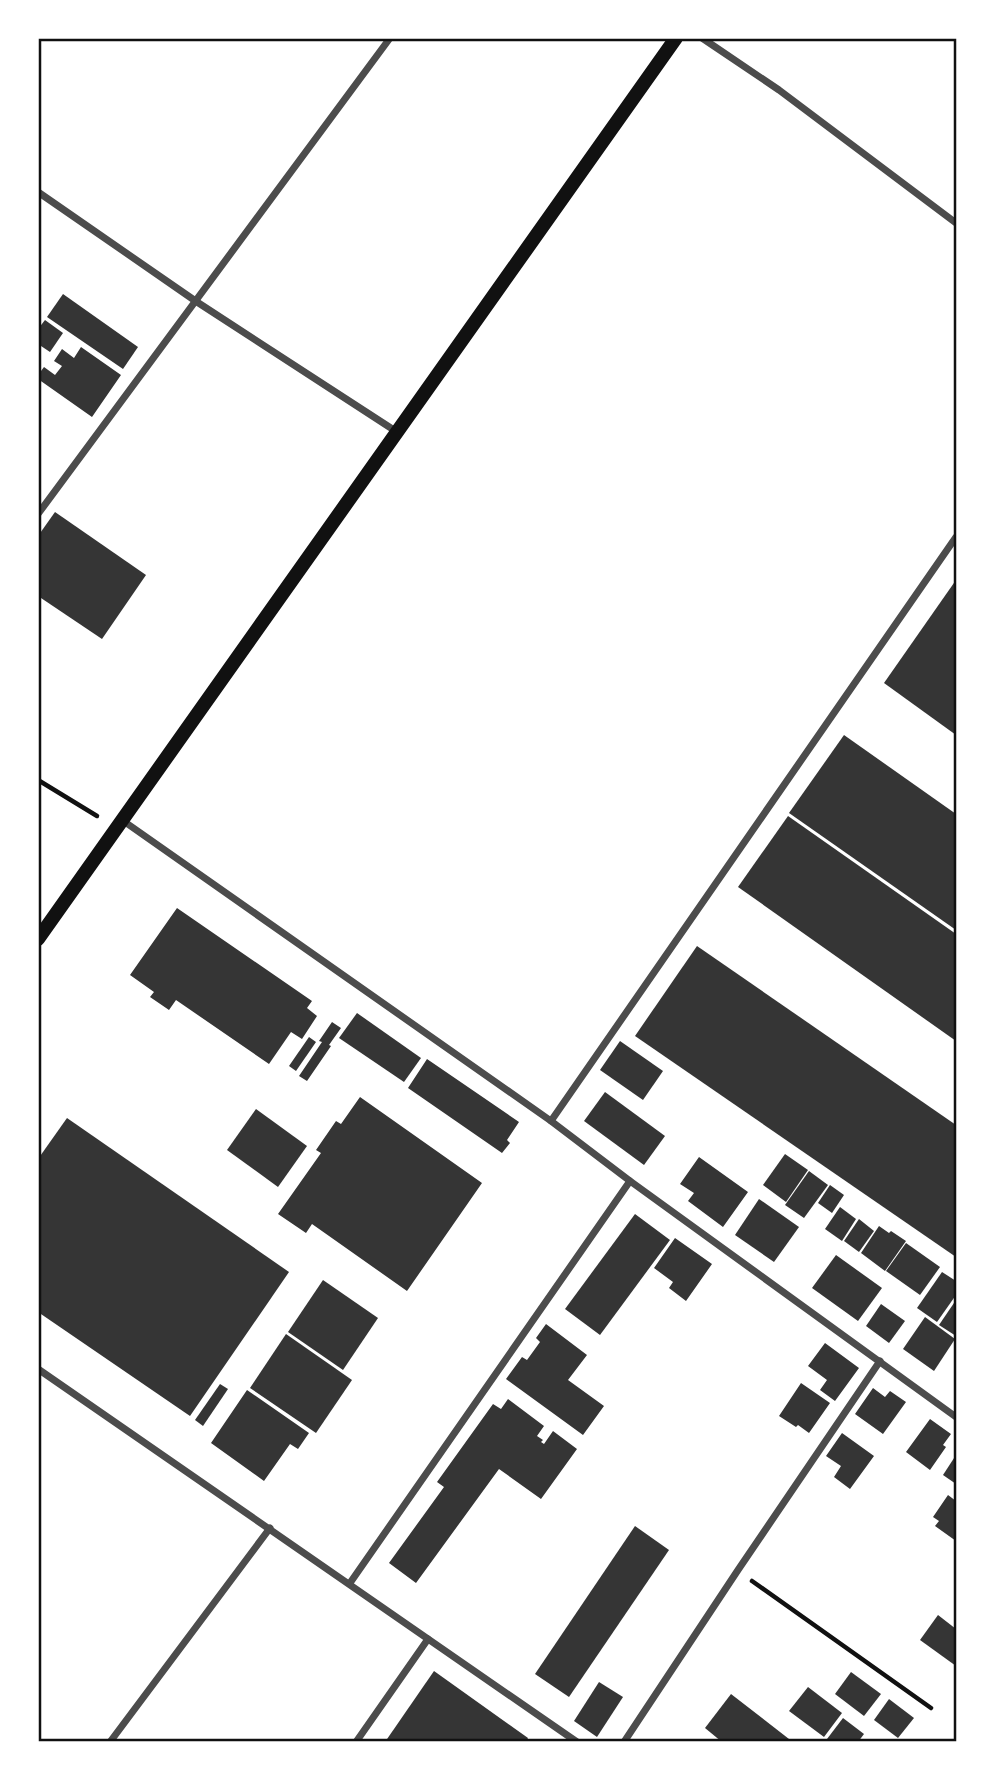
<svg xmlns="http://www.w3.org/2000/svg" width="995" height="1780" font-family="'Crimson Pro',serif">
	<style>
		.building { fill: #353535 }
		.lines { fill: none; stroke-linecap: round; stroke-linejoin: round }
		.path { stroke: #111; stroke-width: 4.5 }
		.minor { stroke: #4c4c4c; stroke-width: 7 }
		.secondary { stroke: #111; stroke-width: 14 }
		.neatline { fill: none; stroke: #111; stroke-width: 2.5 }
	</style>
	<rect width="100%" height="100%" fill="#fff"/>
	<!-- building -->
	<g class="building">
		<path d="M63,294L138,347L123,369L47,317Z"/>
		<path d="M45,320L63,333L50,352L38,344V329Z"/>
		<path d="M81,347L121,375L92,417L38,379V375L44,367L55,375L62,366L54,361L62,349L74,358Z"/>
		<path d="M55,512L146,575L102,639L38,596V536Z"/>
		<path d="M956,580V735L884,683Z"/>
		<path d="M844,735L956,814V930L789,813Z"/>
		<path d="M788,816L956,934V1041L738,887Z"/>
		<path d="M177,908L312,1001L307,1008L317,1016L302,1039L291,1032L269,1064L176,1000L169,1010L150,997L154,992L130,975Z"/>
		<path d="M697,946L956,1125V1257L635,1036Z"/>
		<path d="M357,1013L421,1058L404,1082L339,1038Z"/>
		<path d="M332,1022L341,1028L329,1045L331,1046L307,1081L299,1076L322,1042L319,1041Z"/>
		<path d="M309,1037L316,1042L296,1071L289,1066Z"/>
		<path d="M620,1041L663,1071L643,1100L600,1070Z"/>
		<path d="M427,1059L519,1122L507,1140L510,1143L502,1153L408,1088Z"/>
		<path d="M605,1092L665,1136L644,1165L584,1121Z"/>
		<path d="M360,1097L482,1183L407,1291L312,1224L306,1233L278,1214L321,1153L316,1150L336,1121L341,1124Z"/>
		<path d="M256,1109L307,1146L278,1187L227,1150Z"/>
		<path d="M67,1118L289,1272L190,1416L38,1312V1159Z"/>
		<path d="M785,1154L808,1170L786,1202L763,1185Z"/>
		<path d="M699,1157L748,1192L723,1227L688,1201L694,1193L680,1184Z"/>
		<path d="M809,1171L828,1185L804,1218L785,1205Z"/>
		<path d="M830,1185L844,1195L832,1213L818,1203Z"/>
		<path d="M759,1199L799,1227L774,1262L735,1235Z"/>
		<path d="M840,1207L856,1219L842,1241L825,1229Z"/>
		<path d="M635,1214L670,1240L600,1335L565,1309Z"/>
		<path d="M859,1219L874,1231L859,1252L844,1241Z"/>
		<path d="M879,1226L889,1233L891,1231L906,1241L885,1271L861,1253Z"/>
		<path d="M675,1238L712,1264L686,1301L669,1288L673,1282L654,1268Z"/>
		<path d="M906,1243L940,1267L920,1295L886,1271Z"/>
		<path d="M836,1255L882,1288L858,1321L812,1288Z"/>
		<path d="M942,1272L956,1281V1295L937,1322L917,1308Z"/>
		<path d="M323,1280L378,1318L343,1370L288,1332Z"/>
		<path d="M956,1300V1336L939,1325Z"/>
		<path d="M881,1304L905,1321L889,1343L866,1326Z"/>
		<path d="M925,1317L955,1339L934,1371L903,1349Z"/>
		<path d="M546,1324L587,1355L568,1380L604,1406L583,1435L506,1379L522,1357L527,1360L540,1342L536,1338Z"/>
		<path d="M286,1334L352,1380L316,1433L250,1388Z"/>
		<path d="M825,1343L859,1368L835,1401L820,1390L827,1380L808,1366Z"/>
		<path d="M801,1383L830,1403L809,1433L798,1425L796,1427L779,1416Z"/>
		<path d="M220,1384L228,1389L203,1426L195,1420Z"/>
		<path d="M873,1388L885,1397L890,1391L906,1402L883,1434L855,1414Z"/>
		<path d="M247,1390L309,1433L298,1449L290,1444L264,1481L211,1443Z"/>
		<path d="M508,1399L544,1426L537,1436L543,1440L541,1442L544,1444L553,1431L577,1449L541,1499L499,1469L416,1583L389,1563L444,1487L437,1482L493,1404L501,1409Z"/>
		<path d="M930,1419L951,1434L943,1445L946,1447L930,1470L906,1452Z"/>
		<path d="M842,1433L874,1456L850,1489L834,1477L841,1466L826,1456Z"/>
		<path d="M956,1455V1484L943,1475Z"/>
		<path d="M948,1495L956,1501V1541L935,1526L939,1521L933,1517Z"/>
		<path d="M635,1526L669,1550L569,1697L535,1674Z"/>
		<path d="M938,1615L956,1629V1666L920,1640Z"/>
		<path d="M434,1671L528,1738L526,1742H385Z"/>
		<path d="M851,1672L881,1694L864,1716L835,1694Z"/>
		<path d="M599,1682L623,1697L597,1737L574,1721Z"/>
		<path d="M808,1687L842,1713L824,1737L789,1711Z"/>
		<path d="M731,1694L789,1739L787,1742H722L705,1728Z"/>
		<path d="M889,1699L914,1718L898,1738L874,1720Z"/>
		<path d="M843,1718L864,1734L858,1742H830L827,1739Z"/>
	</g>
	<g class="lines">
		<!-- path -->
		<g class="path">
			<path d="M38,780L97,816"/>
			<path d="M752,1581L931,1708"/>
		</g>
		<!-- minor -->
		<g class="minor">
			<path d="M702,38L779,90L956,223"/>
			<path d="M38,192L197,302L397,432"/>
			<path d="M38,514L390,38"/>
			<path d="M122,820L551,1121L956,537"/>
			<path d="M551,1121L630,1181L956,1417"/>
			<path d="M38,1369L577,1742"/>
			<path d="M350,1583L630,1181"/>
			<path d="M110,1742L270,1528"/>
			<path d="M356,1742L428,1639"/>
			<path d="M624,1742L738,1570L880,1361"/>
		</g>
		<!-- secondary -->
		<path class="secondary" d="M38,939L676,38"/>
	</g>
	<!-- border -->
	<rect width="995" height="1780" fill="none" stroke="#ffffff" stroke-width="80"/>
	<rect x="40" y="40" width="915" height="1700" class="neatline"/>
</svg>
